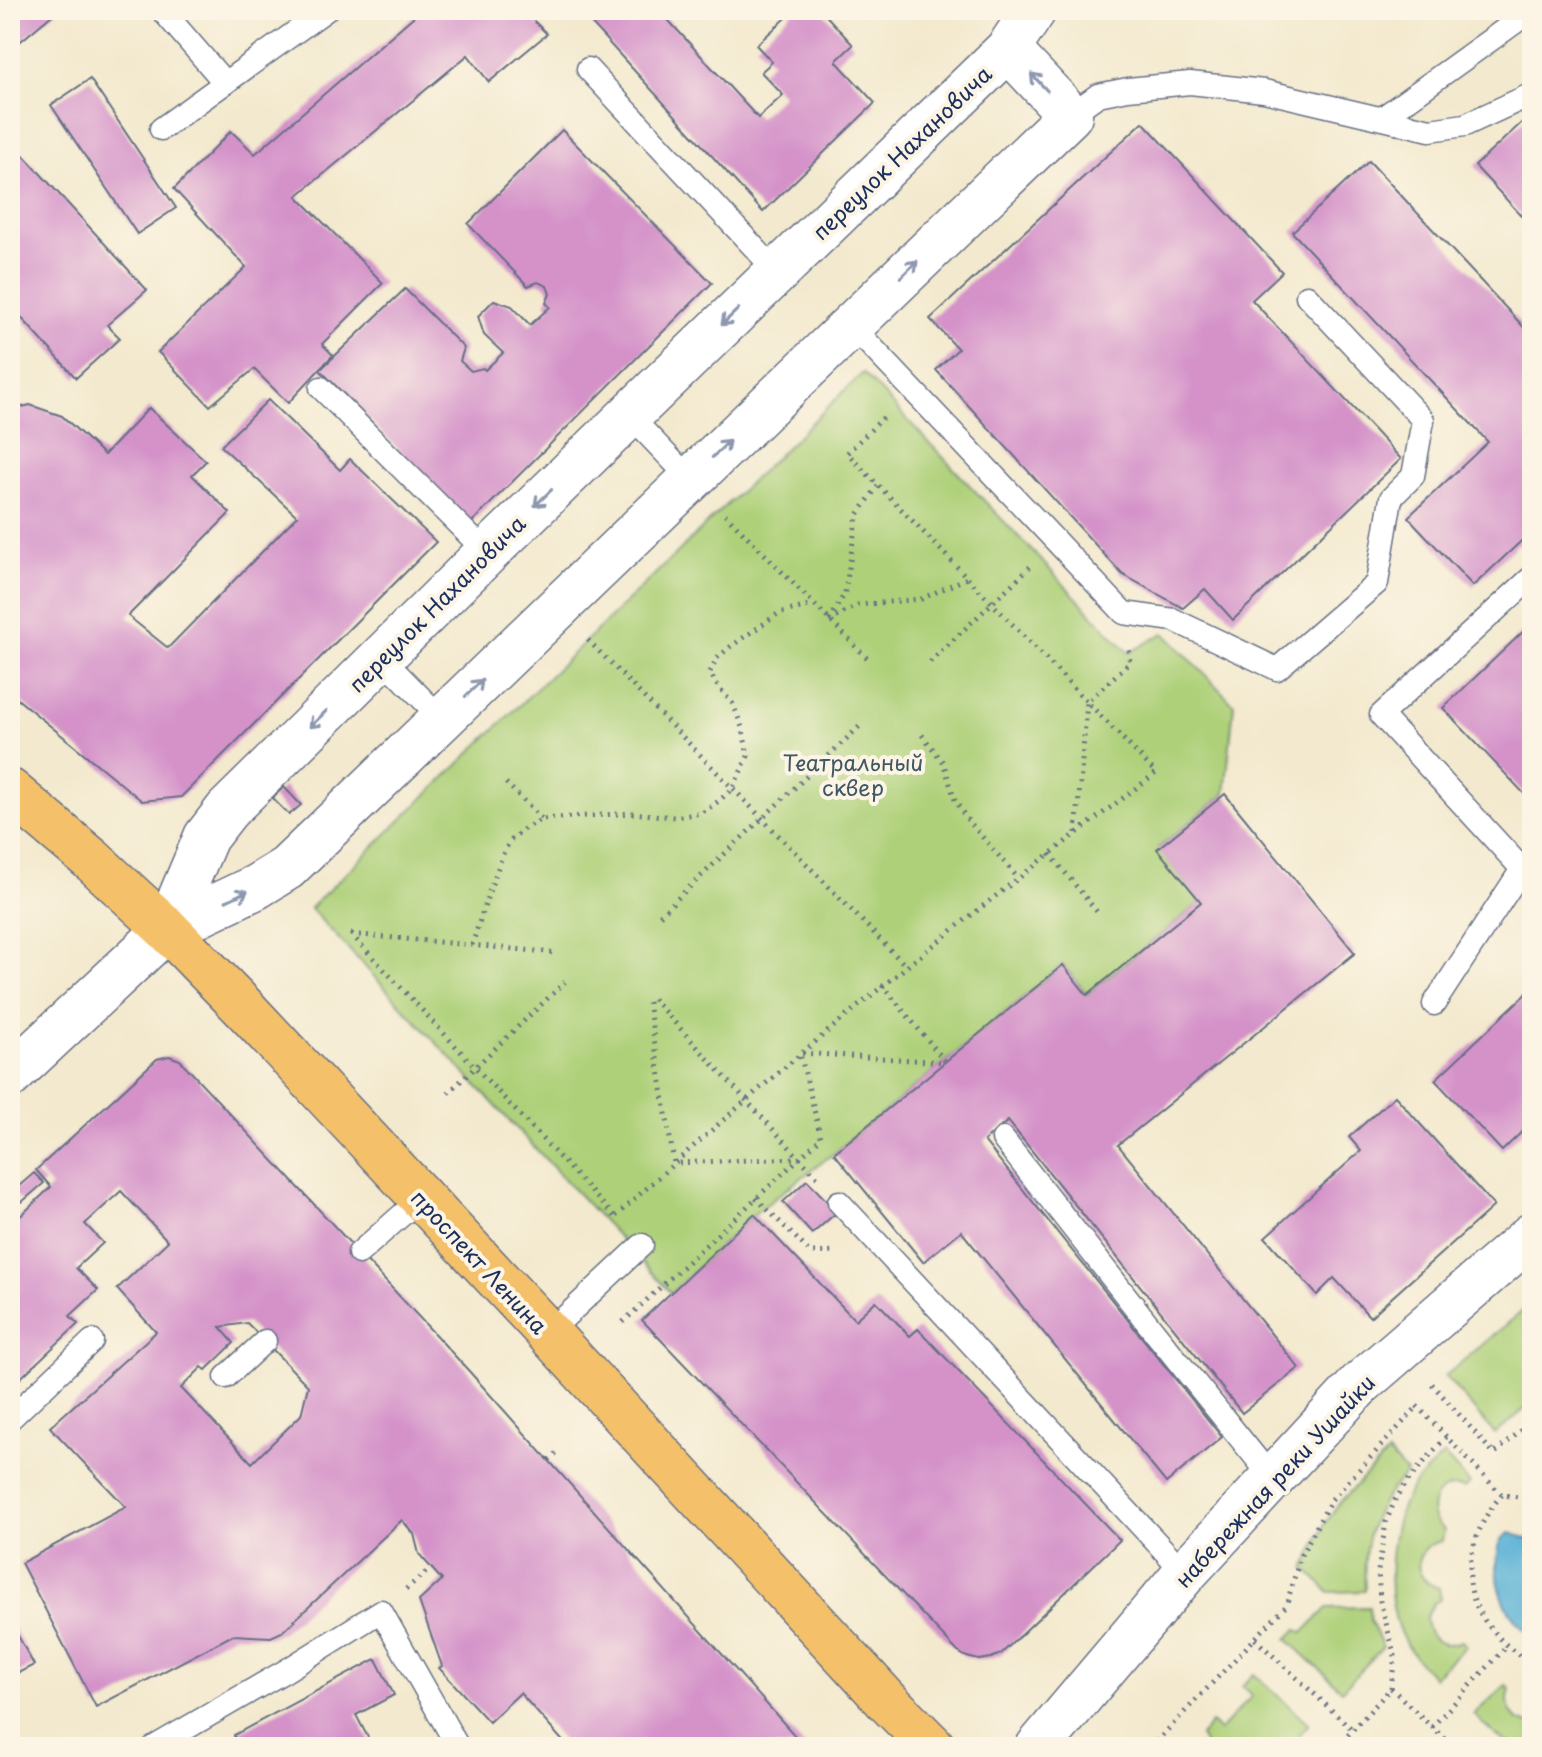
<svg xmlns="http://www.w3.org/2000/svg" width="1542" height="1757" font-family="'Playpen Sans',sans-serif">
	<style>
		.green { fill: #add078; stroke: #64806b; stroke-width: 2 }
		.water { fill: #59b1d6; stroke: #3a709a; stroke-width: 2 }
		.building { fill: #d492c9; fill-rule: evenodd }
		.lines { fill: none; stroke-linecap: round; stroke-linejoin: round }
		.lane-casing { stroke: #677085; stroke-width: 25 }
		.street-casing { stroke: #677085; stroke-width: 47 }
		.primary-casing { stroke: #677085; stroke-width: 47 }
		.path { stroke: #677085; stroke-width: 5; stroke-dasharray: 2 6; stroke-linecap: butt }
		.lane { stroke: #fff; stroke-width: 22 }
		.street { stroke: #fff; stroke-width: 44 }
		.primary { stroke: #f4c16a; stroke-width: 44 }
		.oneway { stroke: #8d97ae }
		.labels { text-anchor: middle; dominant-baseline: central; stroke-width: 8; stroke-linejoin: round; paint-order: stroke }
		.street-label { font-size: 22px; fill: #1b2f5e; stroke: #fcf5e5 }
		.park-label { font-size: 22px; fill: #405764; stroke: #fcf5e5 }
	</style>
	<rect width="100%" height="100%" fill="#fcf5e5"/>
	<filter id="ink" filterUnits="userSpaceOnUse"><feTurbulence type="fractalNoise" baseFrequency=".0125" numOctaves="2"/><feDisplacementMap in="SourceGraphic" scale="16" xChannelSelector="R" yChannelSelector="G"/><feConvolveMatrix kernelMatrix="1 2 1 2 8 2 1 2 1" color-interpolation-filters="sRGB"/></filter>
	<filter id="wash" filterUnits="userSpaceOnUse"><feTurbulence type="fractalNoise" baseFrequency=".006" numOctaves="4" result="noise"/><feDisplacementMap in="SourceGraphic" scale="32" xChannelSelector="R" yChannelSelector="G"/><feGaussianBlur stdDeviation="1.8" result="paint"/><feColorMatrix in="noise" values="0 0 0 0 0 0 0 0 0 0 0 0 0 0 0 0 0 1.4 0 .05"/><feComposite in="paint" operator="in"/></filter>
	<g filter="url(#wash)">
		<rect width="100%" height="100%" fill="#f3e9ce"/>
		<!-- green -->
		<g class="green">
			<path d="M863,373L1129,653L1164,633L1234,704L1225,794L1158,848L1201,902L1087,994L1063,965L834,1153L754,1214L671,1293L310,908Z"/>
			<path d="M1532,1303V1403L1495,1434L1445,1376Z"/>
			<path d="M1388,1453L1406,1473C1370,1509 1362,1541 1365,1591L1329,1592L1305,1568L1325,1524L1341,1501Z"/>
			<path d="M1444,1455L1470,1484L1465,1488C1436,1480 1420,1512 1444,1530L1442,1541C1412,1546 1410,1580 1439,1588L1441,1599L1434,1603L1426,1617C1427,1640 1440,1649 1462,1641L1466,1646L1433,1677C1420,1663 1408,1650 1400,1632C1384,1593 1388,1521 1413,1486C1421,1475 1433,1465 1444,1455Z"/>
			<path d="M1369,1607L1370,1620L1383,1647L1342,1690L1287,1639L1297,1629L1303,1633L1327,1608Z"/>
			<path d="M1254,1674L1309,1724L1288,1747H1206L1200,1736L1211,1723L1219,1731L1252,1696L1242,1686Z"/>
			<path d="M1506,1685L1510,1689C1504,1708 1512,1722 1532,1724V1747C1504,1747 1492,1733 1474,1714Z"/>
		</g>
		<!-- water -->
		<path class="water" d="M1510,1533L1532,1540V1635C1507,1618 1496,1590 1497,1561C1498,1549 1499,1539 1510,1533Z"/>
		<g id="blocks">
			<!-- building -->
			<g class="building">
				<path d="M10,10H58L10,50Z"/>
				<path d="M421,10H523L547,34L489,82L468,55L297,196L383,283L322,344L333,355L288,403L254,369L210,406L158,352L246,267L174,189L231,131L255,154Z"/>
				<path d="M579,10H659L758,118L783,95L761,72L772,62L756,45L795,10H821L853,45L836,61L875,103L763,212Z"/>
				<path d="M90,79L176,208L137,234L51,105Z"/>
				<path d="M1532,113V227L1475,166Z"/>
				<path d="M1143,122L1282,272L1252,300L1401,459L1233,620L1205,589L1183,608L1122,574L936,370L958,349L930,319Z"/>
				<path d="M562,130L712,283L471,523L320,370L405,289L464,348L460,361L471,371L483,368L485,370L503,353L484,335L478,316L494,300L512,306L530,325L550,307L546,303L550,294L547,286L538,282L528,286L468,224Z"/>
				<path d="M16,147L147,290L107,325L120,338L76,378L10,305V153Z"/>
				<path d="M1369,161L1532,336V531L1473,586L1408,517L1488,442L1292,232Z"/>
				<path d="M268,400L340,470L350,459L436,542L181,797L142,801L10,693V410L30,405L62,416L104,455L149,408L206,461L192,475L230,513L128,616L168,648L297,516L221,446Z"/>
				<path d="M1532,623V802L1443,708Z"/>
				<path d="M284,787L301,805L289,815L272,798Z"/>
				<path d="M1225,794L1355,953L1118,1145L1299,1368L1242,1413L1008,1121L984,1141L1222,1437L1166,1483L961,1231L923,1262L834,1153L1063,965L1087,995L1201,902L1157,849Z"/>
				<path d="M1532,988V1122L1502,1151L1435,1080Z"/>
				<path d="M169,1056L180,1060L468,1370L805,1747H568L520,1693L489,1722L439,1668L442,1666L419,1601L442,1580L419,1554L414,1534L402,1520L282,1632L271,1637L233,1635L96,1707L21,1563L126,1507L50,1427L156,1332L117,1289L168,1241L121,1191L85,1224L103,1243L76,1268L98,1290L70,1316L78,1324L10,1388V1226L51,1187L36,1170L157,1059ZM247,1323L308,1386L301,1415L252,1463L181,1388L202,1367L206,1370L234,1343L220,1327Z"/>
				<path d="M1395,1096L1494,1206L1370,1317L1334,1278L1317,1295L1265,1237L1361,1151L1349,1137Z"/>
				<path d="M34,1173L44,1183L22,1202L12,1192Z"/>
				<path d="M807,1180L837,1212L812,1234L783,1202Z"/>
				<path d="M754,1214L855,1320L876,1301L910,1336L918,1329L1120,1540L1001,1654L991,1658L979,1660L967,1657L958,1652L642,1320Z"/>
				<path d="M10,1621L34,1665L10,1677Z"/>
				<path d="M376,1659L394,1695L356,1715L373,1747H221L235,1739L234,1735Z"/>
			</g>
		</g>
	</g>
	<g filter="url(#ink)">
		<use href="#blocks" fill-opacity="0" stroke="#677085" stroke-width="2"/>
		<g class="lines">
			<defs>
				<g id="lane">
					<path d="M162,10L225,83"/>
					<path d="M588,69L777,272"/>
					<path d="M1070,115L1098,95L1128,89L1190,83L1264,91L1430,130L1465,125L1532,94"/>
					<path d="M1382,118L1532,10"/>
					<path d="M161,129L326,10"/>
					<path d="M851,325L1124,613L1174,620L1277,669L1377,583L1391,498L1413,476L1423,420L1307,296"/>
					<path d="M321,388L487,553"/>
					<path d="M629,415L690,479"/>
					<path d="M381,657L442,719"/>
					<path d="M1434,1004L1522,869L1381,715L1532,577"/>
					<path d="M1003,1139L1152,1329L1273,1479"/>
					<path d="M839,1202L1185,1573"/>
					<path d="M359,1253L421,1198"/>
					<path d="M548,1333L642,1245"/>
					<path d="M226,1377L265,1341"/>
					<path d="M10,1419L92,1341"/>
					<path d="M154,1747L287,1670L381,1611L458,1747"/>
				</g>
				<g id="street">
					<path d="M167,929L206,837L227,810L487,553L1008,49L1034,10"/>
					<path d="M10,1076L167,929L256,887L287,868L1070,115L1008,49"/>
					<path d="M1038,1747L1185,1573L1360,1384L1532,1235"/>
				</g>
				<path id="primary" d="M10,791L92,860L167,929L246,1010L548,1333L888,1702L933,1747"/>
			</defs>
			<!-- lane casing -->
			<use href="#lane" class="lane-casing"/>
			<!-- street casing -->
			<use href="#street" class="street-casing"/>
			<!-- primary casing -->
			<use href="#primary" class="primary-casing"/>
			<!-- path -->
			<g class="path">
				<path d="M725,514L867,658"/>
				<path d="M829,620L845,593L857,516L878,486"/>
				<path d="M829,621L858,605L921,599L967,578"/>
				<path d="M588,640L906,966"/>
				<path d="M930,662L1032,565"/>
				<path d="M922,735L943,762L955,800L966,818L1018,878"/>
				<path d="M506,783L542,819"/>
				<path d="M1076,833L1087,702L1130,662L1129,650"/>
				<path d="M1050,854L1098,913"/>
				<path d="M660,915L860,726"/>
				<path d="M351,934L615,1217"/>
				<path d="M351,934L557,953"/>
				<path d="M472,945L489,892L503,854L510,841L525,828L542,819L632,813L675,817L702,813L720,800L733,788L748,756L743,730L733,704L716,684L710,672L716,659L730,647L779,613L813,605"/>
				<path d="M882,985L945,1061"/>
				<path d="M653,999L817,1177"/>
				<path d="M648,1002L674,1163L798,1158"/>
				<path d="M448,1093L565,982"/>
				<path d="M756,1198L811,1253L837,1252"/>
				<path d="M616,1216C788,1058 970,913 1156,773L847,453L886,415"/>
				<path d="M623,1322L821,1138L800,1053L945,1062"/>
				<path d="M1432,1384L1494,1454L1532,1421"/>
				<path d="M1417,1406L1502,1495L1528,1498L1532,1502"/>
				<path d="M549,1460L559,1451"/>
				<path d="M1502,1495C1477,1521 1460,1570 1476,1605C1486,1628 1510,1651 1532,1664"/>
				<path d="M406,1589L431,1568"/>
				<path d="M1255,1639L1353,1730"/>
				<path d="M1391,1688L1395,1656L1380,1601L1378,1571L1386,1522L1395,1500L1410,1478L1447,1436"/>
				<path d="M1432,1727L1508,1645"/>
				<path d="M1151,1747L1286,1606L1301,1555L1331,1500L1418,1406"/>
				<path d="M1337,1747L1391,1688L1453,1747"/>
			</g>
			<!-- lane -->
			<use href="#lane" class="lane"/>
			<!-- street -->
			<use href="#street" class="street"/>
			<!-- primary -->
			<use href="#primary" class="primary"/>
		</g>
		<!-- one-way arrows -->
		<defs><path id="oneway-shaft" d="M-6 0H5M1.5-3L5.5 0L1.5 3" fill="none" stroke-width="1.6" stroke-linecap="round" stroke-linejoin="round" transform="scale(2)"/></defs>
		<g class="oneway">
			<use href="#oneway-shaft" transform="translate(1039 82) rotate(-133)"/>
			<use href="#oneway-shaft" transform="translate(909 269) rotate(-44)"/>
			<use href="#oneway-shaft" transform="translate(730 317) rotate(136)"/>
			<use href="#oneway-shaft" transform="translate(721 449) rotate(-44)"/>
			<use href="#oneway-shaft" transform="translate(543 498) rotate(136)"/>
			<use href="#oneway-shaft" transform="translate(474 688) rotate(-44)"/>
			<use href="#oneway-shaft" transform="translate(318 719) rotate(135)"/>
			<use href="#oneway-shaft" transform="translate(237 896) rotate(-25)"/>
		</g>
	</g>
	<g class="labels">
		<!-- street labels -->
		<g class="street-label">
			<text transform="translate(901 152) rotate(-44)">переулок Нахановича</text>
			<text transform="translate(436 603) rotate(-45)">переулок Нахановича</text>
			<text transform="translate(480 1261) rotate(47)">проспект Ленина</text>
			<text transform="translate(1274 1480) rotate(-47)">набережная реки Ушайки</text>
		</g>
		<!-- park labels -->
		<g class="park-label">
			<text x="853" y="761">Театральный<tspan x="853" dy="25">сквер</tspan></text>
		</g>
	</g>
	<!-- margin -->
	<rect width="1542" height="1757" fill="none" stroke="#fcf5e5" stroke-width="40"/>
</svg>
